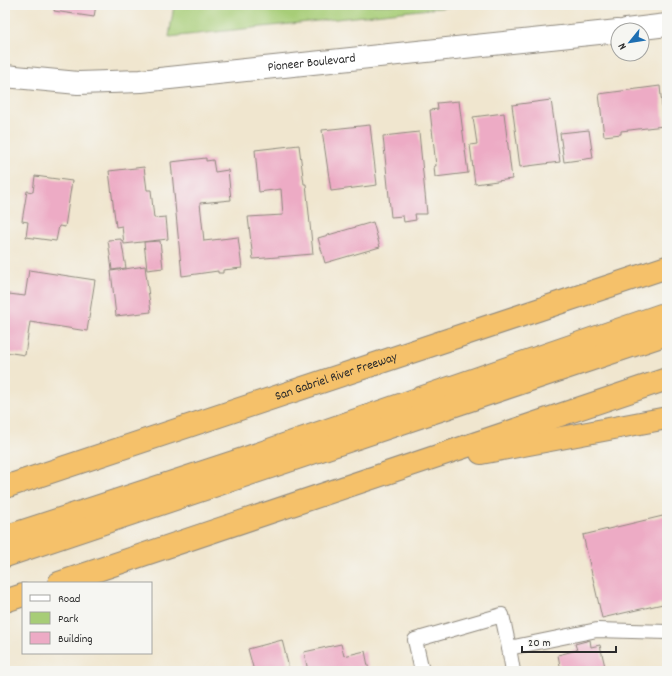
<svg xmlns="http://www.w3.org/2000/svg" width="672" height="676" font-family="Dekko,sans-serif">
	<style>
		.green { fill: #a7cd77; stroke: #697c51 }
		.building { fill: #edabc5 }
		.lines { fill: none; stroke-linecap: round; stroke-linejoin: round }
		.service-casing { stroke: #8e887d; stroke-width: 16 }
		.tertiary-casing { stroke: #8e887d; stroke-width: 24 }
		.motorway-casing { stroke: #8e887d; stroke-width: 24 }
		.service { stroke: #fff; stroke-width: 14 }
		.tertiary { stroke: #fff; stroke-width: 22 }
		.motorway { stroke: #f5c16b; stroke-width: 22 }
		.labels { text-anchor: middle; dominant-baseline: central; stroke-width: 4; stroke-linejoin: round; paint-order: stroke }
		.street-label { font-size: 13px; fill: #2b2b2b; stroke: #f6f6f2 }
	</style>
	<rect width="100%" height="100%" fill="#f6f6f2"/>
	<filter id="ink" filterUnits="userSpaceOnUse"><feTurbulence type="fractalNoise" baseFrequency=".025" numOctaves="2"/><feDisplacementMap in="SourceGraphic" scale="8" xChannelSelector="R" yChannelSelector="G"/><feConvolveMatrix kernelMatrix="1 2 1 2 8 2 1 2 1" color-interpolation-filters="sRGB"/></filter>
	<filter id="wash" filterUnits="userSpaceOnUse"><feTurbulence type="fractalNoise" baseFrequency=".012" numOctaves="4" result="noise"/><feDisplacementMap in="SourceGraphic" scale="16" xChannelSelector="R" yChannelSelector="G"/><feGaussianBlur stdDeviation="0.9" result="paint"/><feColorMatrix in="noise" values="0 0 0 0 0 0 0 0 0 0 0 0 0 0 0 0 0 1.4 0 .05"/><feComposite in="paint" operator="in"/></filter>
	<g filter="url(#wash)">
		<rect width="100%" height="100%" fill="#f0e6cf"/>
		<!-- green -->
		<path class="green" d="M174,5H467L169,37Z"/>
		<g id="blocks">
			<!-- building -->
			<g class="building">
				<path d="M55,5H96L94,17L54,11Z"/>
				<path d="M109,5H132L131,9Z"/>
				<path d="M660,86L664,126L621,131V134L604,136L599,94Z"/>
				<path d="M551,100L560,162L520,167L512,105Z"/>
				<path d="M459,101L468,173L435,177L434,166H436L430,110L438,109L437,103Z"/>
				<path d="M504,113L512,179L475,184L470,145L477,144L473,117Z"/>
				<path d="M370,125L377,185L331,191L322,130Z"/>
				<path d="M589,130L593,158L564,162L560,133Z"/>
				<path d="M419,132L427,214H415L416,220L404,222L403,216L391,217L383,136Z"/>
				<path d="M299,145L304,184H306L313,254L253,259L248,217L283,215L281,189L259,192L255,150Z"/>
				<path d="M206,158V161L213,160L215,172L228,170L231,200L200,203L204,241L238,237L242,268L223,270V273H218V271L182,276L171,162Z"/>
				<path d="M144,167L147,190H151L154,218L166,217L168,239L124,244L122,226L116,227L109,171Z"/>
				<path d="M35,176L72,181L65,227L59,226L56,241L26,237L28,222L22,221L27,191L33,192Z"/>
				<path d="M373,222L380,247L325,263L318,238Z"/>
				<path d="M121,239L126,268L112,270L108,240Z"/>
				<path d="M160,241L163,268L147,270L144,242Z"/>
				<path d="M145,266L151,312L116,316L111,271Z"/>
				<path d="M29,270L95,280L87,331L30,322L25,355L5,352V315L9,294L25,296Z"/>
				<path d="M667,515V603L602,618L583,535Z"/>
				<path d="M282,640L289,668L279,671H254L248,649Z"/>
				<path d="M590,640L591,647L600,645L606,671H561L558,655L577,650L575,644Z"/>
				<path d="M341,644L344,656L365,651L369,671H308L304,652Z"/>
			</g>
		</g>
	</g>
	<g filter="url(#ink)">
		<use href="#blocks" fill-opacity="0" stroke="#8e887d" stroke-width="1"/>
		<g class="lines">
			<defs>
				<g id="service">
					<path d="M422,671L415,640L502,615L509,648"/>
					<path d="M513,671L509,648L597,630L667,632"/>
				</g>
				<g id="tertiary">
					<path d="M626,30L667,25"/>
					<path id="s1" d="M5,76L78,83L141,81L618,31"/>
				</g>
				<g id="motorway">
					<path d="M481,453L667,418"/>
					<path id="s2" d="M5,487L667,267"/>
					<path d="M5,537L243,459L667,313"/>
					<path d="M5,556L667,334"/>
					<path d="M59,583L667,379"/>
					<path d="M5,601L23,595"/>
				</g>
			</defs>
			<!-- service casing -->
			<use href="#service" class="service-casing"/>
			<!-- tertiary casing -->
			<use href="#tertiary" class="tertiary-casing"/>
			<!-- motorway casing -->
			<use href="#motorway" class="motorway-casing"/>
			<!-- service -->
			<use href="#service" class="service"/>
			<!-- tertiary -->
			<use href="#tertiary" class="tertiary"/>
			<!-- motorway -->
			<use href="#motorway" class="motorway"/>
		</g>
	</g>
	<g class="labels">
		<!-- street labels -->
		<g class="street-label">
			<text stroke="none"><textPath href="#s1" startOffset="308">Pioneer Boulevard</textPath></text>
			<text stroke="none"><textPath href="#s2" startOffset="349">San Gabriel River Freeway</textPath></text>
		</g>
	</g>
	<!-- margin -->
	<rect width="672" height="676" fill="none" stroke="#f6f6f2" stroke-width="20"/>
	<!-- legend -->
	<rect x="22" y="582" width="130" height="72" fill="#f6f6f2" stroke="#a5a5a2"/>
	<rect x="30" y="595" width="20" height="6" fill="#ffffff" stroke="#a5a5a2"/>
	<text x="58" y="602" font-size="12" fill="#2b2b2b">Road</text>
	<rect x="30" y="612" width="20" height="12" fill="#a7cd77" stroke="#a5a5a2"/>
	<text x="58" y="622" font-size="12" fill="#2b2b2b">Park</text>
	<rect x="30" y="632" width="20" height="12" fill="#edabc5" stroke="#a5a5a2"/>
	<text x="58" y="642" font-size="12" fill="#2b2b2b">Building</text>
	<!-- north arrow -->
	<g transform="translate(630 42) rotate(240)"><circle r="19" fill="#f6f6f2" stroke="#a5a5a2"/>
	<path d="M0-3L7 15L0 10L-7 15Z" fill="#1f6fb2"/>
	<text y="-6" font-size="11" font-weight="bold" text-anchor="middle" fill="#2b2b2b">N</text>
	</g>
	<!-- scale -->
	<path d="M522 646v6h94v-6" fill="none" stroke="#2b2b2b" stroke-width="2"/>
	<text x="528" y="646" font-size="12" fill="#2b2b2b" stroke="#f6f6f2" stroke-width="3" paint-order="stroke">20 m</text>
</svg>
